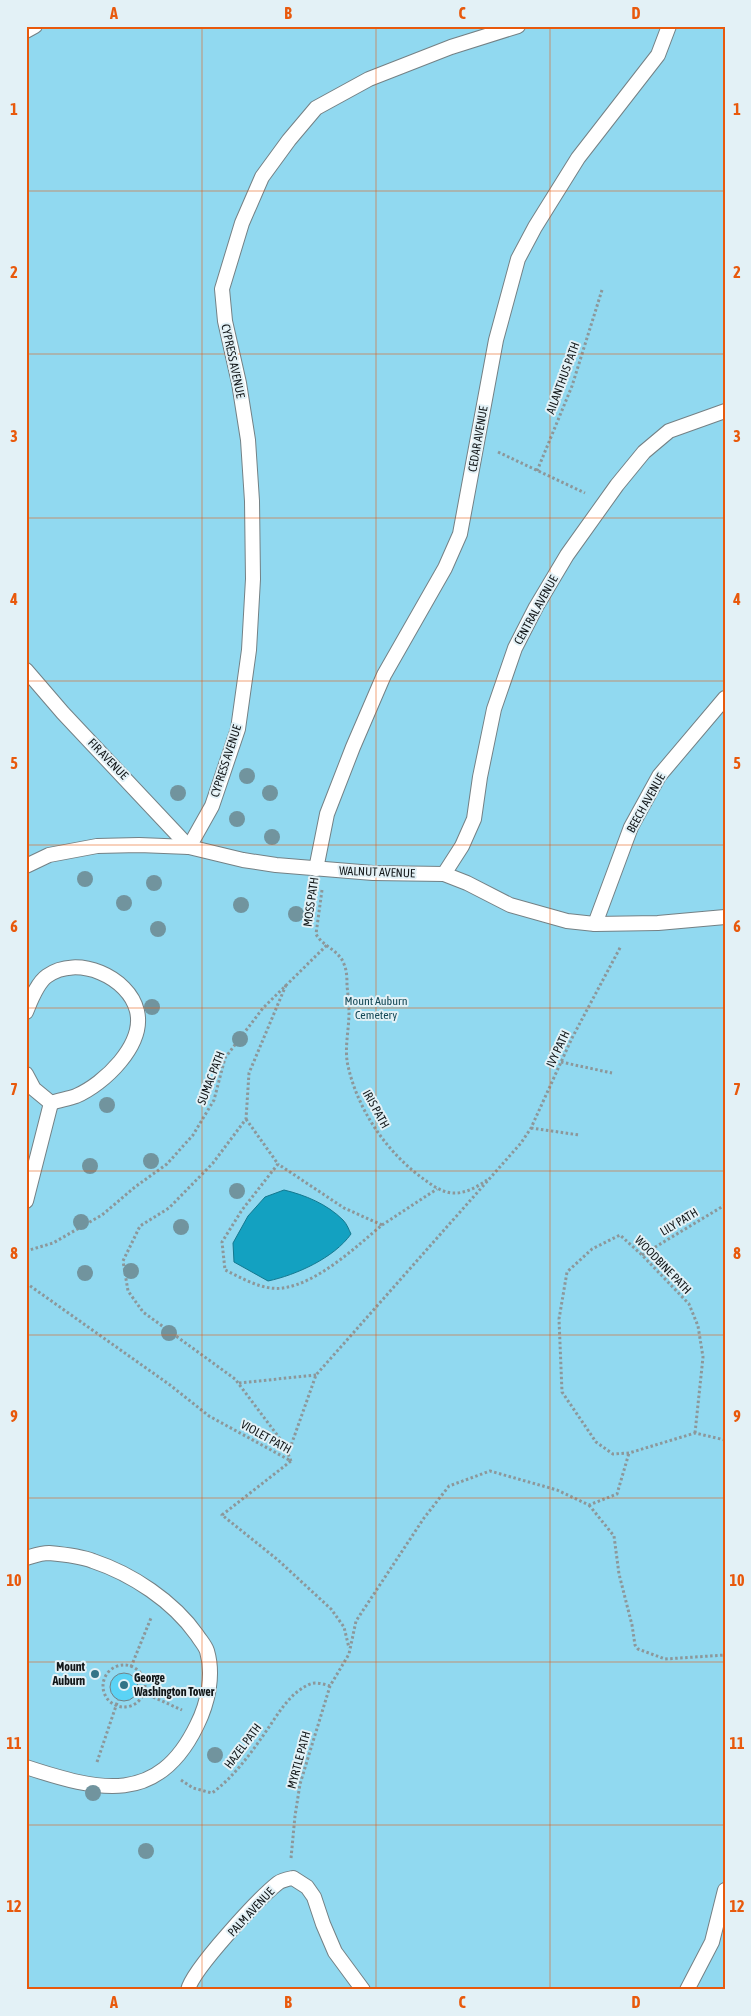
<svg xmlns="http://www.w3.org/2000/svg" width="751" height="2016" font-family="'Asap Condensed',sans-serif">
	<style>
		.green { fill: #91d9f0 }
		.water { fill: #13a1c1; stroke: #13788f }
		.building { fill: #5bd3f5; stroke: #748185 }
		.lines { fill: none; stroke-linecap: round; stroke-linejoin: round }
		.lane-casing { stroke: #748185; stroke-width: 16 }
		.path { stroke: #8c979a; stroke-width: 3; stroke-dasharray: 2.5 2.5; stroke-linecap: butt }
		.lane { stroke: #fff; stroke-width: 14 }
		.tree { fill: #71949e }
		.grid { fill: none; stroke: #e8590c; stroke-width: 1; stroke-opacity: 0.55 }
		.poi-dot { fill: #337487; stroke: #e3f1f6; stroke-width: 2 }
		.labels { text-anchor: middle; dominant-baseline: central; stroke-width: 4; stroke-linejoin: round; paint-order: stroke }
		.street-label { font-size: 12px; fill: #13181a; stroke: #e3f1f6 }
		.park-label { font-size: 12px; fill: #144856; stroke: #e3f1f6 }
		.poi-label { font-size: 12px; font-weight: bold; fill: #13181a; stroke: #e3f1f6; text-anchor: end }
		.neatline { fill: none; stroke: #e8590c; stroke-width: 2 }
		.grid-label { font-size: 16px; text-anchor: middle; font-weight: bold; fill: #e8590c }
	</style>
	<rect width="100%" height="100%" fill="#e3f1f6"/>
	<!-- green -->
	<rect class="green" x="26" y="26" width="699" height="1964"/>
	<!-- water -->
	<path class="water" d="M284,1190C305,1195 327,1204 343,1220C347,1224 349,1230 351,1234C334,1258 296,1275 268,1281L234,1262L233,1243L248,1216L265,1197Z"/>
	<!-- building -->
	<circle class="building" cx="124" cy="1687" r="14"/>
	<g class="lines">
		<defs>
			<g id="lane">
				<path d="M26,31L35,26"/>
				<path d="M26,670L63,713L189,847"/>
				<path d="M189,847L212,806L238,729L249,650L253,579L252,501L248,440L239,383L225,321L222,289L242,223L262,177L289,140L316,108L369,79L451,47L518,26"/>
				<path d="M26,866L49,855L97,846L139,845L189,847L243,860L276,865L373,873L444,874L467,883L510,905L567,921L595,924L658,923L725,917"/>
				<path d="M316,869L327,814L353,747L384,675L445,568L460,534L496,340L518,259L535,227L578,158L658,55L669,26"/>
				<path d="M444,874L462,846L474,819L480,777L494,709L515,648L536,607L567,555L617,485L644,452L669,431L725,411"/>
				<path d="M595,924L631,827L659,776L725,698"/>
				<path d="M26,1012C31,1000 37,983 47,976C77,954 129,977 137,1011C145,1045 104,1084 76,1096C68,1099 59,1100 51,1103"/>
				<path d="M26,1074L34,1089L51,1103"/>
				<path d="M26,1201L51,1103"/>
				<path d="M26,1558C33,1556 41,1553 49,1553C60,1554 83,1557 93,1561C132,1574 173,1601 197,1635C200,1640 205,1645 207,1651C214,1675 208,1703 197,1725C158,1806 99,1791 26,1767"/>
				<path d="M188,1990C192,1970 260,1897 278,1883C282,1880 288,1879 293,1878L307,1887L314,1897L323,1924L335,1952L363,1990"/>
				<path d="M687,1990L712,1942L725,1890"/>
			</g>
		</defs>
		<!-- lane casing -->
		<use href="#lane" class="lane-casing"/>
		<!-- path -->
		<g class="path">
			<path d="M498,452L585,493"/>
			<path d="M537,471L572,386L602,290"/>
			<path d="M322,890L316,934C322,946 339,950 344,964C347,971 347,979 347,986C348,995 349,1004 349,1013C349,1030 344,1049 348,1066C358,1111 388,1154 425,1180C433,1186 442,1192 452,1193C465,1194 477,1187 487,1180"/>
			<path d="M286,985L249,1073L246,1119L213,1163L169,1208L140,1226L123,1261L128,1291L143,1312L235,1379L284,1444L291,1461"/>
			<path d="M561,1062L612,1073"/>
			<path d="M246,1119L278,1164L242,1210L222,1242L225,1270C242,1278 263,1291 283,1288C318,1283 356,1247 382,1225L344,1208L278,1164"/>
			<path d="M531,1128L579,1135"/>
			<path d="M382,1225L437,1189"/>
			<path d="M26,1251L53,1243L102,1215L135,1187L167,1164L193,1135L214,1100L225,1058L263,1008L327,945"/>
			<path d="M642,1255L725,1205"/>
			<path d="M26,1283L170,1385L209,1416L291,1461L222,1515L278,1560L331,1609L344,1627L349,1648"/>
			<path d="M239,1383L316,1375"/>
			<path d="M695,1433L703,1357L698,1326L689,1304L642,1255L620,1235L592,1249L567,1272L559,1319L562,1392L596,1442L613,1454L629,1453L695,1433L725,1440"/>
			<path d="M288,1454L316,1375L521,1143L531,1128L572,1038L621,946"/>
			<path d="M589,1505L614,1536L619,1574L632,1625L635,1645L638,1649L665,1659L725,1655"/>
			<circle cx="124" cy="1686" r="21"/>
			<path d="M131,1667L151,1618"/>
			<path d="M144,1693L182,1710"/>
			<path d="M97,1762L118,1700"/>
			<path d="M181,1780L193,1788L212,1793C234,1777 251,1753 267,1730C278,1714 289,1694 308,1685C315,1681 323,1684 330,1686"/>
			<path d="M291,1858L295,1816L300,1784L330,1686L349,1654L356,1621L424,1518L449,1486L490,1471L557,1490L589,1505L617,1494L629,1453"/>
		</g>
		<!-- lane -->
		<use href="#lane" class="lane"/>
	</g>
	<!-- trees -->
	<g class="tree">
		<circle cx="247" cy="776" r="8"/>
		<circle cx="178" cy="793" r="8"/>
		<circle cx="270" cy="793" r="8"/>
		<circle cx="237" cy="819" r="8"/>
		<circle cx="272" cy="837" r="8"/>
		<circle cx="85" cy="879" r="8"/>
		<circle cx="154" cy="883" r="8"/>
		<circle cx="124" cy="903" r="8"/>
		<circle cx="241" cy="905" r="8"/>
		<circle cx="296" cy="914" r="8"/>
		<circle cx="158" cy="929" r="8"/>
		<circle cx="152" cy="1007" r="8"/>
		<circle cx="240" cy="1039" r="8"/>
		<circle cx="107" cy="1105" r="8"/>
		<circle cx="151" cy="1161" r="8"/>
		<circle cx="90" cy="1166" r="8"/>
		<circle cx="237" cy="1191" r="8"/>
		<circle cx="81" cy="1222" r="8"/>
		<circle cx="181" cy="1227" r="8"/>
		<circle cx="131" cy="1271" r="8"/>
		<circle cx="85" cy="1273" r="8"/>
		<circle cx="169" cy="1333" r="8"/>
		<circle cx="215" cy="1755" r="8"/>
		<circle cx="93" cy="1793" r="8"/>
		<circle cx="146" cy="1851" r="8"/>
	</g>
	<!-- grid -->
	<path class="grid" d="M202,26V1990M376,26V1990M550,26V1990M26,191H725M26,354H725M26,518H725M26,681H725M26,845H725M26,1008H725M26,1171H725M26,1335H725M26,1498H725M26,1662H725M26,1825H725"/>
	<!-- markers -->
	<g class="poi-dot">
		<circle cx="95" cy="1674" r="5"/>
		<circle cx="124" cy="1685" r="5"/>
	</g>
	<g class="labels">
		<!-- street labels -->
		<g class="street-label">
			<text transform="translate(233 361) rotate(78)">CYPRESS AVENUE</text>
			<text transform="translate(563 378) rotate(-70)">AILANTHUS PATH</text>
			<text transform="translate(478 439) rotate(-80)">CEDAR AVENUE</text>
			<text transform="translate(536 610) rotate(-61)">CENTRAL AVENUE</text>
			<text transform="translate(108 759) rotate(46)">FIR AVENUE</text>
			<text transform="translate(226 761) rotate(-72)">CYPRESS AVENUE</text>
			<text transform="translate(646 803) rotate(-61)">BEECH AVENUE</text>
			<text transform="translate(377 872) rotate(2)">WALNUT AVENUE</text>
			<text transform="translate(311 902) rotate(-82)">MOSS PATH</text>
			<text transform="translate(558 1049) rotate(-65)">IVY PATH</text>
			<text transform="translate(211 1078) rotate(-69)">SUMAC PATH</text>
			<text transform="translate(376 1109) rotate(61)">IRIS PATH</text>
			<text transform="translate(679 1222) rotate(-31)">LILY PATH</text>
			<text transform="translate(663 1265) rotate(46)">WOODBINE PATH</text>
			<text transform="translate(266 1437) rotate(29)">VIOLET PATH</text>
			<text transform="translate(243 1746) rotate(-53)">HAZEL PATH</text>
			<text transform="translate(299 1760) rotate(-75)">MYRTLE PATH</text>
			<text transform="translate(251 1912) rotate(-47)">PALM AVENUE</text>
		</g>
		<!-- park labels -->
		<g class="park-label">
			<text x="376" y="1001">Mount Auburn<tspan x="376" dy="14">Cemetery</tspan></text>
		</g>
		<!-- poi labels -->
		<g class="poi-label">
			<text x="85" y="1667">Mount<tspan x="85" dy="14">Auburn</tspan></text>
			<text x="134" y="1678" text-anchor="start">George<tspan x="134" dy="14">Washington Tower</tspan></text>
		</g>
	</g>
	<!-- border -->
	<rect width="751" height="2016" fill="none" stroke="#e3f1f6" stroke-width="55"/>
	<rect x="28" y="28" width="696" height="1960" class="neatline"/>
	<g class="grid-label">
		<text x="114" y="19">A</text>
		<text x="288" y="19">B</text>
		<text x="462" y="19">C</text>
		<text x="636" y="19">D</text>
		<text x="14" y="115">1</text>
		<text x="737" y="115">1</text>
		<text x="14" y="278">2</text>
		<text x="737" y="278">2</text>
		<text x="14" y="442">3</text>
		<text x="737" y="442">3</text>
		<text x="14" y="605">4</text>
		<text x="737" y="605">4</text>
		<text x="14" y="769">5</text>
		<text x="737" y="769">5</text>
		<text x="14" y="932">6</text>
		<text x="737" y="932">6</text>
		<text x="14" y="1095">7</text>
		<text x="737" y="1095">7</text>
		<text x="14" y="1259">8</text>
		<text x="737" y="1259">8</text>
		<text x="14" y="1422">9</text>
		<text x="737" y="1422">9</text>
		<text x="14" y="1586">10</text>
		<text x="737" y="1586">10</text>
		<text x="14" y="1749">11</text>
		<text x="737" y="1749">11</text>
		<text x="14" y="1912">12</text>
		<text x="737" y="1912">12</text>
		<text x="114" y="2008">A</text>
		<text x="288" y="2008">B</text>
		<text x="462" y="2008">C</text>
		<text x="636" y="2008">D</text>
	</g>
</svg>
